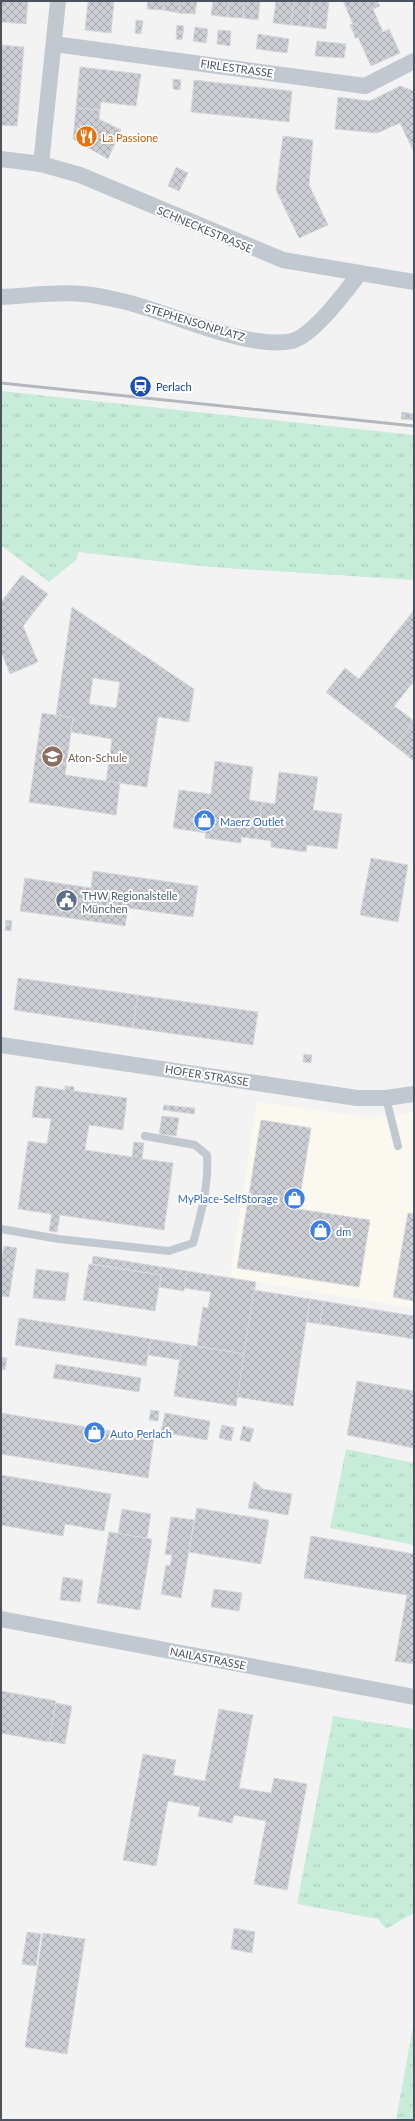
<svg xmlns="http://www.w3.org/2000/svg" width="415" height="2121" font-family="Lato,sans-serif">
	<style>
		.commercial { fill: #fbf9ef }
		.grass { fill: url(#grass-tufts) }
		.building { fill: url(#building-cross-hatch); stroke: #d7d8dd; fill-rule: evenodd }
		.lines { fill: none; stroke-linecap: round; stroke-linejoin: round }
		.lane { stroke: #c2c8cf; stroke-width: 8 }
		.street { stroke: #c2c8cf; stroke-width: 16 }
		.rail { stroke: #b5b7bc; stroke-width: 3 }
		.labels { text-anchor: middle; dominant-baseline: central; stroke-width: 4; stroke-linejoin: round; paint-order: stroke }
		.street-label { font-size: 11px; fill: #4c535e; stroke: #fff }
		.food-label { font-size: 11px; fill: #c56008; stroke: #fff; text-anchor: start }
		.transit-label { font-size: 11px; fill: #164399; stroke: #fff; text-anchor: start }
		.education-label { font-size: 11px; fill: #785e54; stroke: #fff; text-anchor: start }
		.shop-label { font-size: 11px; fill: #366cbe; stroke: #fff; text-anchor: start }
		.service-label { font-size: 11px; fill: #4e5e75; stroke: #fff; text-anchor: start }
	</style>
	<defs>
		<pattern id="grass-tufts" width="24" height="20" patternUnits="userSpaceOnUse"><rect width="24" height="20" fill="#c7ecda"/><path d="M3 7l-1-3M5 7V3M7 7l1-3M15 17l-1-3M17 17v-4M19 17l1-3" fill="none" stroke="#adccbe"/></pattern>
		<pattern id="building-cross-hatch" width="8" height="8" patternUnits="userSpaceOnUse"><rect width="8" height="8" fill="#cdced4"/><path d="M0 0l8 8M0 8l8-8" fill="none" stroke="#a9aaaf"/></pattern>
	</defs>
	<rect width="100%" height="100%" fill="#f4f3f3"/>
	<!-- commercial -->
	<path class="commercial" d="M257,1102L367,1117L394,1116L414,1112V1308L230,1278Z"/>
	<!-- grass -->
	<g class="grass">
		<path d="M1,391L414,435V580L210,567L78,552L77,559L49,582L1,545Z"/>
		<path d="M346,1449L414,1463V1545L330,1528Z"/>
		<path d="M333,1716L414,1729V1913L386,1929L378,1919L297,1904Z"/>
		<path d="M414,2021V2120H396Z"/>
	</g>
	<!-- building -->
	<g class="building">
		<path d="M1,1H28L26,24L1,22Z"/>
		<path d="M88,1H114L111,33L85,30Z"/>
		<path d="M148,1H164L163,10L147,9Z"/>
		<path d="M164,1H180L179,13L163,10Z"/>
		<path d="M180,1H197L195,14L179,13Z"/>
		<path d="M213,1H229L227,17L211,15Z"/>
		<path d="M229,1H244L243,18L227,17Z"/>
		<path d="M244,1H260L258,20L243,18Z"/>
		<path d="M276,1H294L291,25L273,23Z"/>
		<path d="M294,1H312L309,27L291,25Z"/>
		<path d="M312,1H329L326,29L309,27Z"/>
		<path d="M343,1H377L380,6L373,9L383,32L389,29L400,53L371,66L358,37L356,39L350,25L353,24Z"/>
		<path d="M136,20L143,21L141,34L135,33Z"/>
		<path d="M177,25L184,26L182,40L176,39Z"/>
		<path d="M195,27L208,29L206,43L193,41Z"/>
		<path d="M218,30L231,31L230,46L217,44Z"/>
		<path d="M258,34L289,39L287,53L256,49Z"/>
		<path d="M317,41L346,44L344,58L315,56Z"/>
		<path d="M1,45L24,47L17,126L1,125Z"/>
		<path d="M80,67L141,74L136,106L101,102L100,110L76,108Z"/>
		<path d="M173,79L181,80L180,90L173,89Z"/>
		<path d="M194,80L292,91L289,122L191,112Z"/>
		<path d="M400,86L414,91V152L400,123L377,133L335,129L338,97L370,101Z"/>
		<path d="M76,108L100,110L99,119L121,130L108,159L73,139Z"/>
		<path d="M283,136L313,140L309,185L328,225L299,238L276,190Z"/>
		<path d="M176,167L188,173L179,191L168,186Z"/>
		<path d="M402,412L414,414V420L401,419Z"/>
		<path d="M22,575L48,594L23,626L38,662L10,674L1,651V602Z"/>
		<path d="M72,607L194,689L189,722L158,717L147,787L106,781L112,739L71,732L73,718L56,715ZM93,678L120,682L116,708L89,704Z"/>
		<path d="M414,610V681L394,706L414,721L395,746L326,692L345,668L359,679Z"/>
		<path d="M42,713L73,718L65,775L120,783L116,815L29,802Z"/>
		<path d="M414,721V761L395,746Z"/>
		<path d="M215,761L253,767L249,800L262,802L257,839L241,837V843L205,838L206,833L173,828L179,790L211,794Z"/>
		<path d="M279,772L318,777L313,810L342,814L337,849L307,845L306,852L271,847V841L257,839L262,802L275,804Z"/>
		<path d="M371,858L408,865L398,922L360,915Z"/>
		<path d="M93,871L198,886L193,917L128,908L125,926L20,911L25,878L91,888Z"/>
		<path d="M6,920L12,921L11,931L5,930Z"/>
		<path d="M18,978L138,995L133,1028L14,1010Z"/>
		<path d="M138,995L258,1012L253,1045L133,1028Z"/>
		<path d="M304,1054L312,1055L311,1063L303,1062Z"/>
		<path d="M36,1086L65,1090V1086L74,1087V1091L127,1098L123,1130L89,1125L85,1150L132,1157L134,1142L144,1143L142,1159L173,1163L164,1230L60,1215L57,1232L49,1231L52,1214L18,1209L28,1141L47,1144L51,1119L32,1117Z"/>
		<path d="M164,1105L195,1108L194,1114L163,1110Z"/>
		<path d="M162,1116L179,1118L176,1136L159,1134Z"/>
		<path d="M261,1120L311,1128L298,1209L370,1220L359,1287L237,1268Z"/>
		<path d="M408,1213L414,1214V1301L393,1297Z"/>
		<path d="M4,1246L17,1248L9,1297L1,1296V1265Z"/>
		<path d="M93,1256L187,1271L184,1291L159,1287L161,1275L92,1264Z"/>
		<path d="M89,1264L161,1275L155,1311L83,1300Z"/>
		<path d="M36,1269L69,1273L65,1301L33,1298Z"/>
		<path d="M187,1271L256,1282L244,1354L197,1346L203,1307L208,1308L211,1292L184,1288Z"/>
		<path d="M254,1290L310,1299L293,1406L237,1397Z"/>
		<path d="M310,1299L323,1301L320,1324L307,1322Z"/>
		<path d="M323,1301L414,1316V1339L320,1324Z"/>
		<path d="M19,1318L151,1339L146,1366L15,1345Z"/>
		<path d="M151,1339L182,1344L180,1360L148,1355Z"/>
		<path d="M182,1344L244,1354L236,1406L174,1396Z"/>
		<path d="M1,1357L7,1358L5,1370L1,1369Z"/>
		<path d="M56,1364L141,1378L139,1392L53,1378Z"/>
		<path d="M357,1381L414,1391V1448L347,1435Z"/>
		<path d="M151,1410L159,1411L158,1421L149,1420Z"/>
		<path d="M1,1413L154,1438L148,1478L1,1454Z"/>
		<path d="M165,1413L210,1421L207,1440L161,1432Z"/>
		<path d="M222,1425L234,1428L231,1441L219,1438Z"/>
		<path d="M243,1426L254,1429L250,1442L240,1440Z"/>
		<path d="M1,1475L111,1494L104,1531L65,1524L63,1536L1,1525Z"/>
		<path d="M254,1481L263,1489L292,1494L288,1515L248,1508Z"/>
		<path d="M197,1508L269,1520L261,1564L189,1552Z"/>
		<path d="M122,1509L151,1514L147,1538L118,1534Z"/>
		<path d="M171,1517L194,1520L181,1598L161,1594L166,1565L170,1566L172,1555L165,1554Z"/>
		<path d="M109,1532L152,1539L140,1610L97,1603Z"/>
		<path d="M311,1536L414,1554V1664L395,1661L407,1595L304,1578Z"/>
		<path d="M63,1577L83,1580L80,1602L60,1600Z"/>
		<path d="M214,1589L242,1593L239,1611L211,1607Z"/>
		<path d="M1,1691L56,1701L49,1742L1,1733Z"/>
		<path d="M56,1703L72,1706L65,1744L49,1741Z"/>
		<path d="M219,1709L253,1715L239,1788L271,1793L274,1778L307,1784L287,1890L254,1884L266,1821L234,1815L232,1823L198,1816L200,1807L168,1801L156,1866L123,1860L143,1754L176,1760L173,1775L205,1781Z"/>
		<path d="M234,1928L255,1932L252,1953L231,1949Z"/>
		<path d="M27,1932L41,1934L36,1966L22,1964Z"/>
		<path d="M43,1933L85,1939L67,2054L25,2047Z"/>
	</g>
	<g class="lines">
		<!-- lane -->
		<g class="lane">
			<path d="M386,1098L398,1146"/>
			<path d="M1,1229L59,1239L169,1251L193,1243C201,1214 209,1186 207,1155L195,1145L145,1136"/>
		</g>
		<!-- street -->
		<g class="street">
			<path d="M54,44L365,86L414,61"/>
			<path d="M1,159L41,164L80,175L283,260L414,282"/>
			<path d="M41,164L58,1"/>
			<path d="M1,297C28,296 56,291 83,294C96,295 109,298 122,301C167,311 249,351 292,341C314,335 346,291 360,273"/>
			<path d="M1,1045L357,1098H386L414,1094"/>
			<path d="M1,1619L414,1697"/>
		</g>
		<!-- rail -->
		<path class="rail" d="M1,383L414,426"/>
	</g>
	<!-- icons -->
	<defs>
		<symbol id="restaurant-disc" viewBox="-11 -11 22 22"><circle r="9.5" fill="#e8710a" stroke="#fff"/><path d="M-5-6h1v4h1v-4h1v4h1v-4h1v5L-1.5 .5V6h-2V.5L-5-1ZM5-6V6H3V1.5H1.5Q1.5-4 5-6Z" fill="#fff"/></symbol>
		<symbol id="station-disc" viewBox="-11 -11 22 22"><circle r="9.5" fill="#1a4fb4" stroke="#fff"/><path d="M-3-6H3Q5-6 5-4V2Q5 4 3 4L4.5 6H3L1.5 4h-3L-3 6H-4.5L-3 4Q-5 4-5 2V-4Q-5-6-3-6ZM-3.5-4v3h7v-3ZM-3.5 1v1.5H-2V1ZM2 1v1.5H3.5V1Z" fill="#fff"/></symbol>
		<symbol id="school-disc" viewBox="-11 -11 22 22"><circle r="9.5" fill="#8d6e63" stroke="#fff"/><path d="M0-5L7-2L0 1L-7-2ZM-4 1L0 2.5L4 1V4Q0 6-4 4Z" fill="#fff"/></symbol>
		<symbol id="shop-disc" viewBox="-11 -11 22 22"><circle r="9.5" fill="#3f7fe0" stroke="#fff"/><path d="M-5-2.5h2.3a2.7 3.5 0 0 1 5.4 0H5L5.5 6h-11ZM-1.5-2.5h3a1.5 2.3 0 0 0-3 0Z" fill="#fff"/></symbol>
		<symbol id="civic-disc" viewBox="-11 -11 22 22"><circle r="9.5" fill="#5c6f8a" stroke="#fff"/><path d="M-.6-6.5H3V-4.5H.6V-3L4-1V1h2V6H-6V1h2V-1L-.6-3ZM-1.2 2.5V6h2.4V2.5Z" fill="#fff"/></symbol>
	</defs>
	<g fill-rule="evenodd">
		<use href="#restaurant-disc" x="74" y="124" width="25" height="25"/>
		<use href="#station-disc" x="128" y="374" width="25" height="25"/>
		<use href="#school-disc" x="40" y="744" width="25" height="25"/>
		<use href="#shop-disc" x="192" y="808" width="25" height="25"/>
		<use href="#civic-disc" x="54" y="888" width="25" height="25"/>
		<use href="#shop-disc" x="282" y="1186" width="25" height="25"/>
		<use href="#shop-disc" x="308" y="1218" width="25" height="25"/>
		<use href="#shop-disc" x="82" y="1420" width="25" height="25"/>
	</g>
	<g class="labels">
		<!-- street labels -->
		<g class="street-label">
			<text transform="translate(237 68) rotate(8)">FIRLESTRASSE</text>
			<text transform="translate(205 229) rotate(23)">SCHNECKESTRASSE</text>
			<text transform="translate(195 322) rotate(17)">STEPHENSONPLATZ</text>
			<text transform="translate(207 1075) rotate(9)">HOFER STRASSE</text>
			<text transform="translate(208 1658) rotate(11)">NAILASTRASSE</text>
		</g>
		<!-- food labels -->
		<g class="food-label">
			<text x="102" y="137">La Passione</text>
		</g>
		<!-- transit labels -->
		<g class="transit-label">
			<text x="156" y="386">Perlach</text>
		</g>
		<!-- education labels -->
		<g class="education-label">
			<text x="68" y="757">Aton-Schule</text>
		</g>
		<!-- shop labels -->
		<g class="shop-label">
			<text x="220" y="821">Maerz Outlet</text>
			<text x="278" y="1198" text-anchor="end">MyPlace-SelfStorage</text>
			<text x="336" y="1231">dm</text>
			<text x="110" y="1433">Auto Perlach</text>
		</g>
		<!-- service labels -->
		<g class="service-label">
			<text x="82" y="895">THW Regionalstelle<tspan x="82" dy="13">München</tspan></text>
		</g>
	</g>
	<!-- border -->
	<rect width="415" height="2121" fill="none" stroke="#4c535e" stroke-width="4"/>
</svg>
